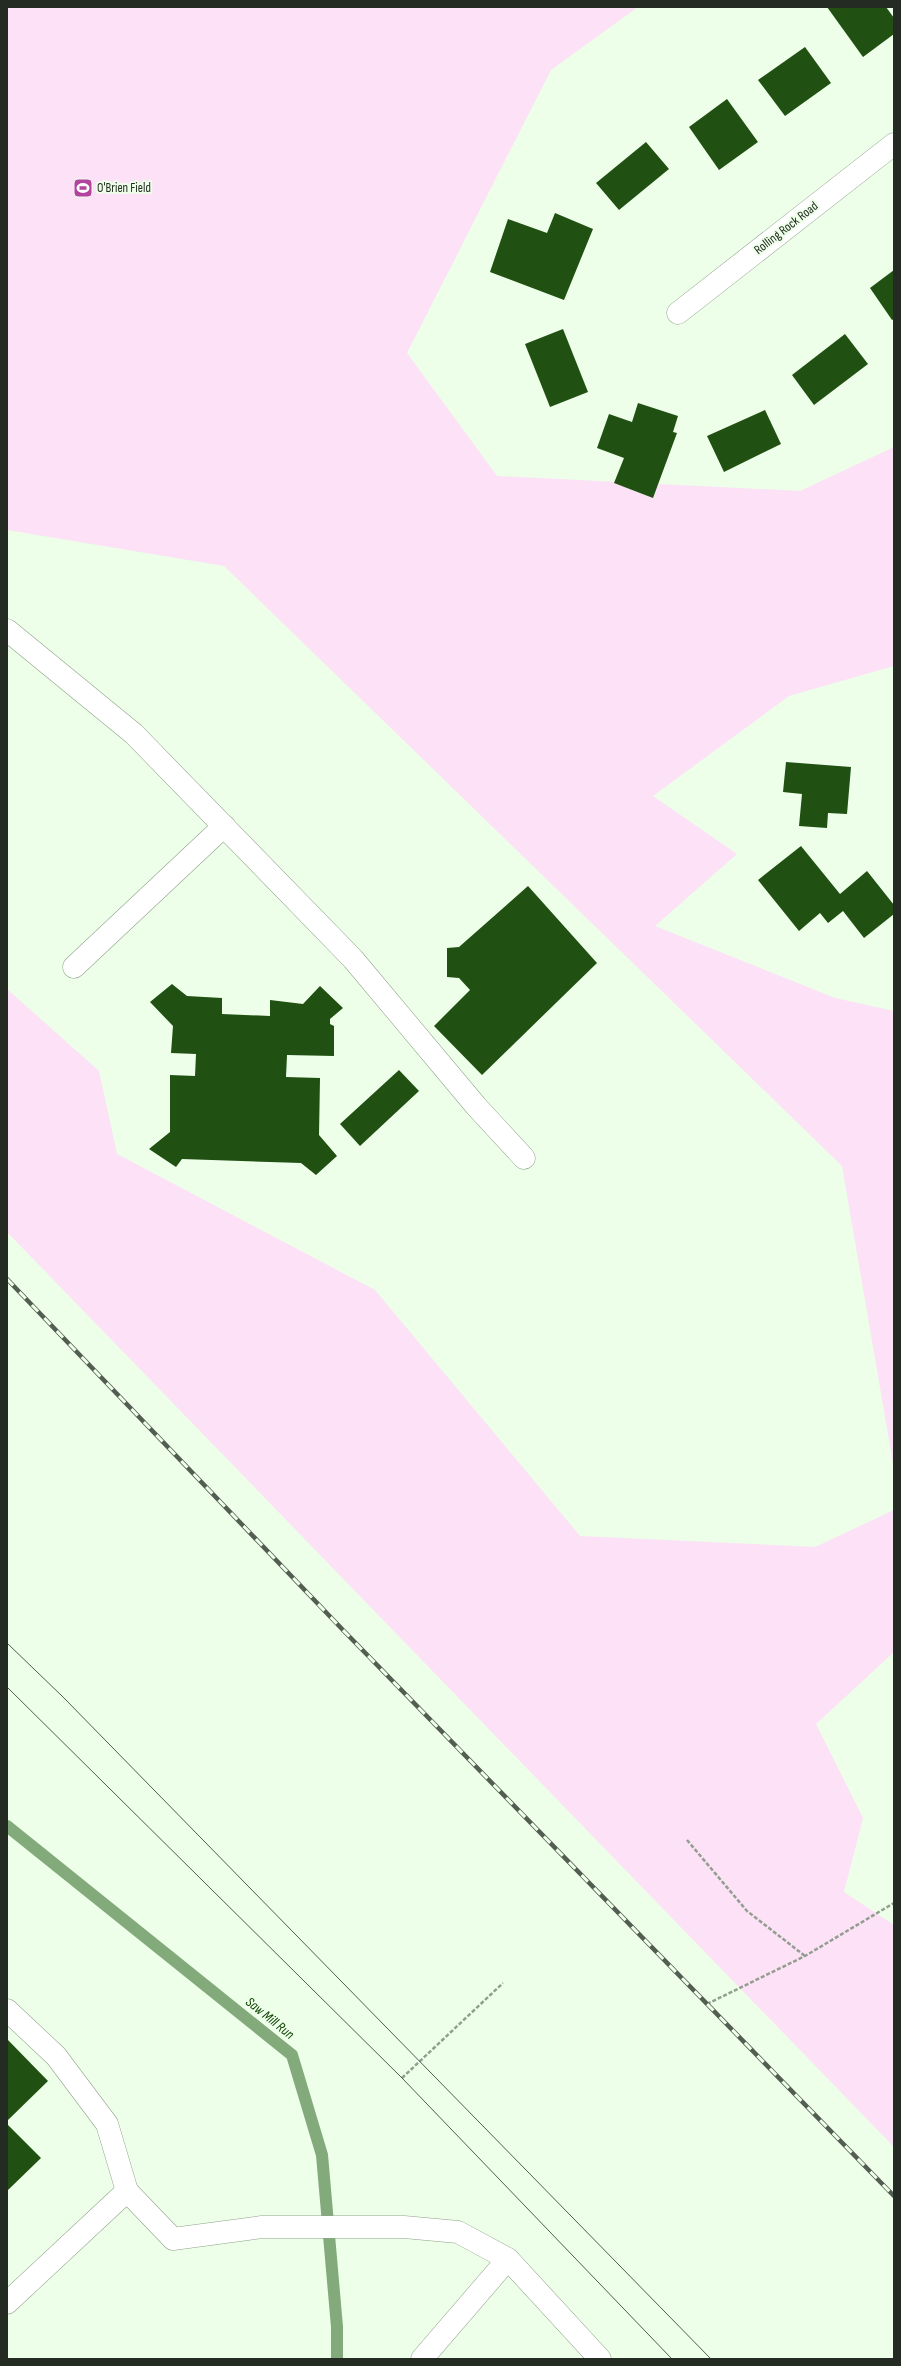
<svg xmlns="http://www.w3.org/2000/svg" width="901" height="2366" font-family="'Sofia Sans Condensed',sans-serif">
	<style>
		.green { fill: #fde1f6 }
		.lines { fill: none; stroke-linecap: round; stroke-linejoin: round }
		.stream { stroke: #83aa7a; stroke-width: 12 }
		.building { fill: #205012 }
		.minor-casing { stroke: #8fa28a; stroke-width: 23 }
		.path { stroke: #929e8f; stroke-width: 2.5; stroke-dasharray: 4 2; stroke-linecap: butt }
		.minor { stroke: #fff; stroke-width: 22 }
		.tram { stroke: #545d51; stroke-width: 1 }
		.rail-casing { stroke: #545d51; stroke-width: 4.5 }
		.rail { stroke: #edfee9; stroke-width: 3; stroke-dasharray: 9; stroke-linecap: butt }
		.labels { text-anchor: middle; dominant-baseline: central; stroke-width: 4; stroke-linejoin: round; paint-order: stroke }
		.poi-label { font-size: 13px; fill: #242b22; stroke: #edfee9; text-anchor: start }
		.street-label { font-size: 13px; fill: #242b22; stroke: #edfee9 }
		.water-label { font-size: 14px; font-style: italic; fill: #0d4100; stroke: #edfee9 }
	</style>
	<rect width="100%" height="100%" fill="#edfee9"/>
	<!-- green -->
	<g class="green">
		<path d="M7,7H638L551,70L407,353L497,476L800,491L894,447V666L789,696L653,796L737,854L655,926L835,998L894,1011V1469L842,1166L224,566L7,530Z"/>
		<path d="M7,989L99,1071L117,1154L375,1290L580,1536L815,1547L894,1510V1652L816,1724L863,1818L844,1892L894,1925V2147L7,1232Z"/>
	</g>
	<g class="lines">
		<!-- stream -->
		<path class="stream" d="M7,1826L292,2055L322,2155L337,2327V2359"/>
	</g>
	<!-- building -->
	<g class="building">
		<path d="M827,7H886L894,18V34L863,57Z"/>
		<path d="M805,47L831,83L785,116L758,80Z"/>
		<path d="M727,99L758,142L719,170L689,127Z"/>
		<path d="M646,142L669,169L619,210L596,183Z"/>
		<path d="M555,213L593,229L564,300L490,272L508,219L547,233Z"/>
		<path d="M894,270V319L892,320L870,288Z"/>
		<path d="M563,329L588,392L550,407L525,344Z"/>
		<path d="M845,334L868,364L814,405L792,375Z"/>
		<path d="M638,403L678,416L673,432L677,433L653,498L614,483L624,458L597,448L609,414L632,422Z"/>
		<path d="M765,410L781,444L724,472L707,436Z"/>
		<path d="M786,762L851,767L847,814L828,813L827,828L799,826L802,794L783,792Z"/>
		<path d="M801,846L840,894L867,871L894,905V914L864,938L843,911L828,923L820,913L799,931L758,880Z"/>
		<path d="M528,886L597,963L482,1075L434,1026L470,990L459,978L447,977V948L459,947Z"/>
		<path d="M172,984L187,996L222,998V1014L270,1016V1000L303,1004L320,986L343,1008L330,1019V1024L334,1026V1056L287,1055L286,1077L320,1078L319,1135L337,1156L316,1175L301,1163L182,1159L176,1167L149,1149L170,1132V1075L195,1076L196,1054L171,1053L173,1026L150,1002Z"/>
		<path d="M399,1070L419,1091L360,1146L340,1124Z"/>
		<path d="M7,2039L48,2081L7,2121Z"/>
		<path d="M7,2124L41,2158L7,2191Z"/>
	</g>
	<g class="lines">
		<defs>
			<g id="minor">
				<path d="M678,313L894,144"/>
				<path d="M7,630L134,734L353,959L476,1106L524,1158"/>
				<path d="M74,967L224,826"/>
				<path d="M7,2010L56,2056L107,2124L127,2191"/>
				<path d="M7,2303L127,2191L173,2239L262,2227H404L458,2232L508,2259L600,2359"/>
				<path d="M422,2359L508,2259"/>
			</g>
		</defs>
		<!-- minor casing -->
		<use href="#minor" class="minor-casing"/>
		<!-- path -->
		<g class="path">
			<path d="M687,1840L747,1911L805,1956"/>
			<path d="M707,2004L805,1956L894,1903"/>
			<path d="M402,2078L503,1983"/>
		</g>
		<!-- minor -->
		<use href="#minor" class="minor"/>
		<!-- tram -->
		<g class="tram">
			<path d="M7,1643L63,1697L711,2359"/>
			<path d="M7,1687L402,2078L672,2359"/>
		</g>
		<defs>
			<path id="rail" d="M7,1279L342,1629L894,2196"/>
		</defs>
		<!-- rail casing -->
		<use href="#rail" class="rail-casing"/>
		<!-- rail -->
		<use href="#rail" class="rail"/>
	</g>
	<!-- icons -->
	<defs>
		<symbol id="stadium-square" viewBox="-11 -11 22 22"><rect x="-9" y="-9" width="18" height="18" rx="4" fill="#b4439f" stroke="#edfee9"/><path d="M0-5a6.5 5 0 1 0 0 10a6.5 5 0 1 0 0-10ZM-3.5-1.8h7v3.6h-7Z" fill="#fff"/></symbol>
	</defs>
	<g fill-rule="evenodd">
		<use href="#stadium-square" x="72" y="177" width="22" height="22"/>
	</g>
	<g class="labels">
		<!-- poi labels -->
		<g class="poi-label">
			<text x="97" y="188">O'Brien Field</text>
		</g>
		<!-- street labels -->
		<g class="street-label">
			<text transform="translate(786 228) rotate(-38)">Rolling Rock Road</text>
		</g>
		<!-- water labels -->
		<g class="water-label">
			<text transform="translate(270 2018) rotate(39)">Saw Mill Run</text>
		</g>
	</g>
	<!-- border -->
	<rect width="901" height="2366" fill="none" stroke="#242b22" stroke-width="16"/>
</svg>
